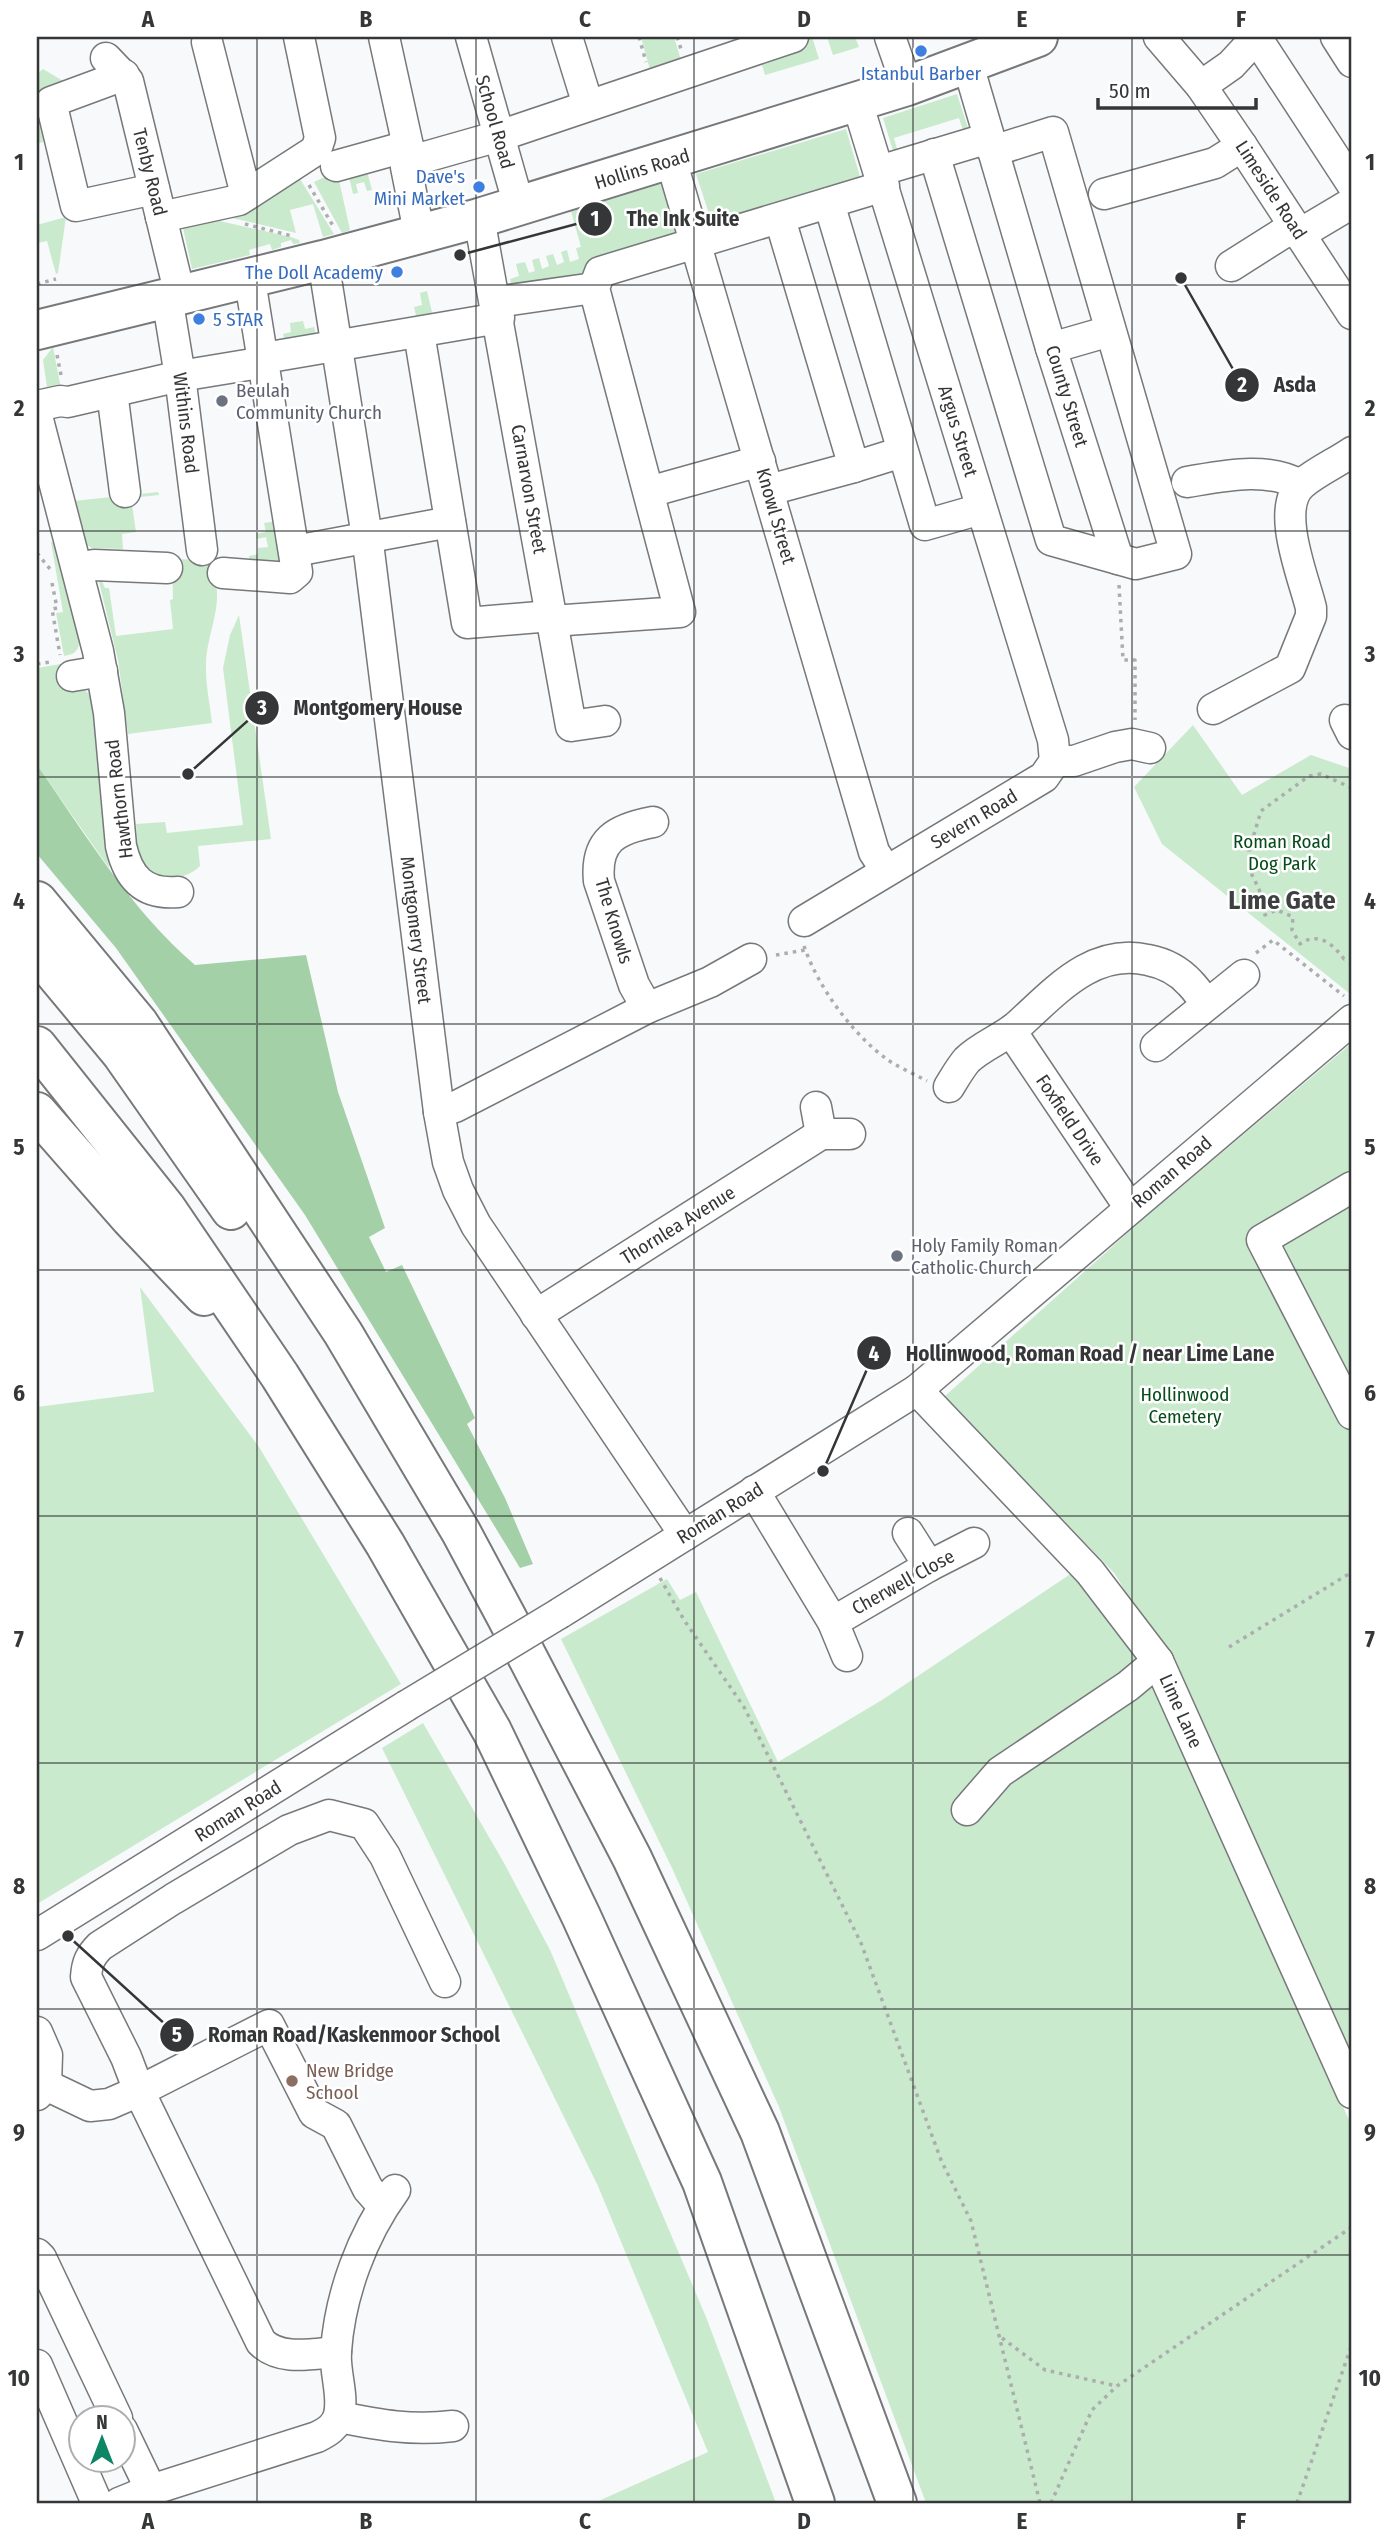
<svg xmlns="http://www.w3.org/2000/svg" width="1389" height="2540" font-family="'Fira Sans Condensed',sans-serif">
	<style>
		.green { fill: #caeacd }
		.forest { fill: #a3d0a7 }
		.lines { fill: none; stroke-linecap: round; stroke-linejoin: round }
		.minor-casing { stroke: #77787a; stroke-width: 33 }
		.major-casing { stroke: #77787a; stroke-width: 42 }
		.highway-casing { stroke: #77787a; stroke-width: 42 }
		.path { stroke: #abadae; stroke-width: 3.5; stroke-dasharray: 3.5 5; stroke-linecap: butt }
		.minor { stroke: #fff; stroke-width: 30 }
		.major { stroke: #fff; stroke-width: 38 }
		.highway { stroke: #fff; stroke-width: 38 }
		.minor-bridge-casing { stroke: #77787a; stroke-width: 33; stroke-linecap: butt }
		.minor-bridge { stroke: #fff; stroke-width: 30 }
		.grid { fill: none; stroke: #353637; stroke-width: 2; stroke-opacity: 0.55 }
		.shop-dot { fill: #3f7fe0; stroke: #fff; stroke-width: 2.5 }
		.worship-dot { fill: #6b7280; stroke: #fff; stroke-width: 2.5 }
		.education-dot { fill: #8d6e63; stroke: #fff; stroke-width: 2.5 }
		.labels { text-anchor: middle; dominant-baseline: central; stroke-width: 5; stroke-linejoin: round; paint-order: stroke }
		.shop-label { font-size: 19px; fill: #366cbe; stroke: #fff; text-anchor: end }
		.street-label { font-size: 19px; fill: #353637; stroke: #fff }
		.worship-label { font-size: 19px; fill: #5b616d; stroke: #fff; text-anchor: start }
		.park-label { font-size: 19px; fill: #064d1a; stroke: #fff }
		.education-label { font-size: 19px; fill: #785e54; stroke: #fff; text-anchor: start }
		.district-label { font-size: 26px; font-weight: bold; fill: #3e3f41; stroke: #fff }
		.leader { fill: none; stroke: #353637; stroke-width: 2.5 }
		.callout-dot { fill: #353637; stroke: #fff; stroke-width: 2.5 }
		.mark-label { font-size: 21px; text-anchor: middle; font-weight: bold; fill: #fff }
		.callout-label { font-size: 21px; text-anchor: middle; font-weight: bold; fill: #353637; stroke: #fff; stroke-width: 5; stroke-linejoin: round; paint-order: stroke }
		.neatline { fill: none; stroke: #353637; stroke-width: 2.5 }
		.grid-label { font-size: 23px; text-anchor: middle; font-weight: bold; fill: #353637 }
	</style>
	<rect width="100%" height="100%" fill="#f7f9fb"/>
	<!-- green -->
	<g class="green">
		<path d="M641,37H674L683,67L652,77Z"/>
		<path d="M812,37L819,59L765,75L759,55Z"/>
		<path d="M827,37H855L859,47L833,55Z"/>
		<path d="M43,69L63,81L58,89L44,139L43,142L37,144V74Z"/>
		<path d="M957,94L969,131L964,133L959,118L894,138L898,153L894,154L883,118Z"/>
		<path d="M846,129L863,187L715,232L696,174Z"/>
		<path d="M365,164L372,190L367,191L364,182L356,184L358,193L353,194L349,177L339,180L350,230L342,233L314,182L337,171Z"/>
		<path d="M300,179L334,234L323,237L313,204L290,210L296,233L228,217L243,214Z"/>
		<path d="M664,183L681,242L587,282L513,294L510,279L519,276L516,264L525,262L529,273L535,271L532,260L539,258L542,269L549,266L546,256L553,254L557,265L564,262L561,252L567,250L570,262L579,259L576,248L581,247L571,211Z"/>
		<path d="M66,217L58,273L56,274L47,241L37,243V225Z"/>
		<path d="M215,220L291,237L299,240L300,243L293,244L291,240L281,243V247L272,250L270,244L249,250L250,255L192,269L183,228Z"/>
		<path d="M427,291L435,325L419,328L414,307L422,305L420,293Z"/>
		<path d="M303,321L305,329L314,327L318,344L286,349L283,334L291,332L290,323Z"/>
		<path d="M53,347L60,384L47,387L43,360Z"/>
		<path d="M158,492L159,495L131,498L136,532L122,534L123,549L92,548L87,545L74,501Z"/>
		<path d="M283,520L290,566L250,565L249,556L258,554V548L268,547L266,537L257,539L256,534L266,532L264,523Z"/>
		<path d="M51,542H54C60,562 86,633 78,648C75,654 69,655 64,656L56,613L63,612Z"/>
		<path d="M172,559L206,560C230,595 208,626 206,662C205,682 210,704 212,723L128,734L118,660L98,578L100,577L105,588H109L116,636L173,629L170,600L173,599Z"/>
		<path d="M239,615L271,839L198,846L200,866C185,881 154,885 141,863C135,853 137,836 136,824L165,822L167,833L243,825L223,668L230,635Z"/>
		<path d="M61,664L66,685L83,689L97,700L109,868L37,765V668Z"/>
		<path d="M1193,725L1242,795L1311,755L1352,769V991L1349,993L1162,844L1134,787Z"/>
		<path d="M1352,1043V2057L1164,1657L1115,1574L945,1396L1140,1222Z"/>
		<path d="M140,1287L259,1447L401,1684L37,1904V1407L154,1392Z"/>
		<path d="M1072,1573L1145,1654L1352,2127V2503H926L779,2107L672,1868L561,1639L667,1579L680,1600L696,1592L778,1762L882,1700Z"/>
		<path d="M423,1723L504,1863L550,1950L706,2317L776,2503H594L708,2452L598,2186L382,1748Z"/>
	</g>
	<!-- forest -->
	<path class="forest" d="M37,765C86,835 130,909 195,965L306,955L338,1092L385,1228L369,1237L386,1272L402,1265L475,1418L467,1424L505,1498L533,1564L520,1568L305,1215L116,948L37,854Z"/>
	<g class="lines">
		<defs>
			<g id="minor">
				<path d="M384,37L408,146L411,161L406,167L416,217"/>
				<path d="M471,37L519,206"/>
				<path d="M567,37L588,105"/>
				<path d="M890,37L907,86"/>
				<path d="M1159,37L1201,86L1242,146L1352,314"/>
				<path d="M1256,37L1352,184"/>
				<path d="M1336,37L1352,62"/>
				<path d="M207,42L243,183L249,193"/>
				<path d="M106,58L128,81L180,295"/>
				<path d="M968,65L1051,348L1118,559"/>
				<path d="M124,75L51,102L76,206L154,189"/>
				<path d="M1201,86L1231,65L1256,38"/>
				<path d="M857,102L1053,740L1055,761"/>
				<path d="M934,154L1051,540L1136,564L1176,554L1053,132L993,151"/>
				<path d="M671,160L874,852L886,870"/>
				<path d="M411,161L499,136L793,37"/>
				<path d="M336,166L408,146"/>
				<path d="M879,171L989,138"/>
				<path d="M1104,194L1215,163L1242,146"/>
				<path d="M829,203L925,525L981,509"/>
				<path d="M161,217L239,200L316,150L320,138L299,37"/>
				<path d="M479,218L571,726L605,721"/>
				<path d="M323,260L368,543L439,1112L448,1162L458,1190L476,1225L685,1535"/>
				<path d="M1231,266L1283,233L1310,228L1352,203"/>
				<path d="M167,297L180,376L202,550"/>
				<path d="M496,302L594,288"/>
				<path d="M419,333L467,623L551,616"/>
				<path d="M1051,348L1110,331"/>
				<path d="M264,358L499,318"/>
				<path d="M112,392L125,492"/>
				<path d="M37,406L60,401L68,402L180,376L265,362"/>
				<path d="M37,416L98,651L109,713L121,846C128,877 143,895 178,892"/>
				<path d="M854,467L902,452"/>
				<path d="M1187,482C1223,476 1267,466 1300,485"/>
				<path d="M769,490L854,467L780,219"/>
				<path d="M649,492L760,461"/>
				<path d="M295,551L450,522"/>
				<path d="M77,568L94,565L167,568"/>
				<path d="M223,573L290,578L297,572L252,293"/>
				<path d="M552,621L680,612L594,288L600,272L884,186"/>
				<path d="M72,676L102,671"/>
				<path d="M1213,709L1290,668L1311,616V608C1304,578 1274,508 1302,484C1316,472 1336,463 1352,452"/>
				<path d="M1345,720L1352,734"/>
				<path d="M1055,761H1074L1115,747L1132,744L1150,748"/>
				<path d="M804,921L1044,777L1055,761"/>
				<path d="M647,1008L634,985L599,881C595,840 616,829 653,822"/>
				<path d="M1011,1031L1130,1208"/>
				<path d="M1156,1046L1244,975"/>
				<path d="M949,1087C954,1079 960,1068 967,1060C980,1047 1001,1039 1016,1027C1054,993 1092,947 1148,960C1164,963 1179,971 1190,983C1196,989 1201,997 1207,1004"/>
				<path d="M816,1107L821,1134H850"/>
				<path d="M439,1112L455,1107L647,1008L710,982L751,959"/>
				<path d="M1352,1187L1262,1240L1352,1414"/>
				<path d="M536,1315L821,1134"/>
				<path d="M917,1390L1090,1572L1158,1661L1352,2093"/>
				<path d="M754,1491L833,1622L847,1656"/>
				<path d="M908,1533L929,1566"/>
				<path d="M560,1613L917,1390L1352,1020"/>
				<path d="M833,1622L929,1566L974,1543"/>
				<path d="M967,1810L1000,1772L1128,1686L1158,1661"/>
				<path d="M37,1935L406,1706"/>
				<path d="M37,2032L47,2055L46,2085L37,2095"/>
				<path d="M46,2085L90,2106L109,2104L139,2091L126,2057L86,1977C87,1963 90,1956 100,1946L173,1899L289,1830L329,1815L364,1824L385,1856L445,1982"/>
				<path d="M37,2254L41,2258L117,2418"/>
				<path d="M336,2352C311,2354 280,2361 261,2342L139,2091L269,2025L314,2113L336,2125L368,2189L383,2206"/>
				<path d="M37,2365L97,2503"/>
				<path d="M339,2417C380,2425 411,2431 453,2426"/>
				<path d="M122,2430L151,2490"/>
				<path d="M119,2503L151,2490L317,2437C327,2432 336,2427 339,2415C344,2395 334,2371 336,2351C340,2295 362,2235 395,2190"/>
			</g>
			<path id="major" d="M37,330L323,260L479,218L907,86L1038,37"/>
			<g id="highway">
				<path d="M37,901L139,1024L343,1333L461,1532L506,1616L632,1858L760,2132L897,2503"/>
				<path d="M37,952L121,1053L231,1210"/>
				<path d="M37,1046L166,1208L280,1376L385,1544L492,1731L581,1916L702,2182L815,2503"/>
				<path d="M37,1112L130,1218L204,1296"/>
			</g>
		</defs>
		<!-- minor casing -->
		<use href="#minor" class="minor-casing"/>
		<!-- major casing -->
		<use href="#major" class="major-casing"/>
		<!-- highway casing -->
		<use href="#highway" class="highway-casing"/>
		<!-- path -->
		<g class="path">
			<path d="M639,37L646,62"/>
			<path d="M677,37L681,49"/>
			<path d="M309,185L333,226"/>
			<path d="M245,224L292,236"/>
			<path d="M37,284L56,279"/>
			<path d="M57,355L61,375"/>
			<path d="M37,553L50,569"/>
			<path d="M52,583L57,608L52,609L60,655"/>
			<path d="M1119,585L1123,660H1135V720"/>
			<path d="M37,664L50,662"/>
			<path d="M1352,788L1321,774L1309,776L1261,811L1249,851L1252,875L1259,889L1265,915L1277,910L1293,917L1292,930L1300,944C1318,931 1333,944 1344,959L1352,958"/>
			<path d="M804,946C818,987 852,1034 888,1060C900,1068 914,1074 927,1081"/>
			<path d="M1256,953L1273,940L1344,996"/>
			<path d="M776,955L805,950"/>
			<path d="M660,1578L684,1620L744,1707L861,1943L941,2160L971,2221L1040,2503"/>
			<path d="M1229,1647L1352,1572"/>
			<path d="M1002,2338L1045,2370L1117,2386"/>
			<path d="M1051,2503L1092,2410L1117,2386L1352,2227"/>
			<path d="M1297,2503L1352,2344"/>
		</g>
		<!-- minor -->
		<use href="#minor" class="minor"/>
		<!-- major -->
		<use href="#major" class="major"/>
		<!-- highway -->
		<use href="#highway" class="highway"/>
		<defs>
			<path id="minor-bridge" d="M406,1706L560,1613"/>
		</defs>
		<!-- minor-bridge casing -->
		<use href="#minor-bridge" class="minor-bridge-casing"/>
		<!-- minor-bridge -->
		<use href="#minor-bridge" class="minor-bridge"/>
	</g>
	<!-- grid -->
	<path class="grid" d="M257,37V2503M476,37V2503M694,37V2503M913,37V2503M1132,37V2503M37,285H1352M37,531H1352M37,777H1352M37,1024H1352M37,1270H1352M37,1516H1352M37,1763H1352M37,2009H1352M37,2255H1352"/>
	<!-- markers -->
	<g class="shop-dot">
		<circle cx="921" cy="51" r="7"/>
		<circle cx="479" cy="187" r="7"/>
		<circle cx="397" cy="272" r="7"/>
		<circle cx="199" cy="319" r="7"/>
	</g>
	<g class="worship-dot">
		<circle cx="222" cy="401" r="7"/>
		<circle cx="897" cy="1256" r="7"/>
	</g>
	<circle class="education-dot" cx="292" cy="2081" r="7"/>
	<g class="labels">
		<!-- shop labels -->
		<g class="shop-label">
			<text x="921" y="73" text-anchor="middle">Istanbul Barber</text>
			<text x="465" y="176">Dave's<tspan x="465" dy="22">Mini Market</tspan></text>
			<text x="383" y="272">The Doll Academy</text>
			<text x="213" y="319" text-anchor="start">5 STAR</text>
		</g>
		<!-- street labels -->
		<g class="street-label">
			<text transform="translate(495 122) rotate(74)">School Road</text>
			<text transform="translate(642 169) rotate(-17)">Hollins Road</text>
			<text transform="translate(150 172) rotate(76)">Tenby Road</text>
			<text transform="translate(1271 190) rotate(57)">Limeside Road</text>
			<text transform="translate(1067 396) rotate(73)">County Street</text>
			<text transform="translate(186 423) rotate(83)">Withins Road</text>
			<text transform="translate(958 431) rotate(73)">Argus Street</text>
			<text transform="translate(529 489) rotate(80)">Carnarvon Street</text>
			<text transform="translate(776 516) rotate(74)">Knowl Street</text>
			<text transform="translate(119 799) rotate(-97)">Hawthorn Road</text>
			<text transform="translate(974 819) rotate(-31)">Severn Road</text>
			<text transform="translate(614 921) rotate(73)">The Knowls</text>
			<text transform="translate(416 930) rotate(83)">Montgomery Street</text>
			<text transform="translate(1070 1120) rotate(56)">Foxfield Drive</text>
			<text transform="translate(1172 1172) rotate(-41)">Roman Road</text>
			<text transform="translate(678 1225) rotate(-32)">Thornlea Avenue</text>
			<text transform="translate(720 1513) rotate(-32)">Roman Road</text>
			<text transform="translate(903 1582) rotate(-29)">Cherwell Close</text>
			<text transform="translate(1181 1711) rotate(66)">Lime Lane</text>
			<text transform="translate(238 1811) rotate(-32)">Roman Road</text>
		</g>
		<!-- worship labels -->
		<g class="worship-label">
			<text x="236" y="390">Beulah<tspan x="236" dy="22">Community Church</tspan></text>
			<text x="911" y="1245">Holy Family Roman<tspan x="911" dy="22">Catholic Church</tspan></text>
		</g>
		<!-- park labels -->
		<g class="park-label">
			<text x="1282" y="841">Roman Road<tspan x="1282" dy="22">Dog Park</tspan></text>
			<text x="1185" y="1394">Hollinwood<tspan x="1185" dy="22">Cemetery</tspan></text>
		</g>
		<!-- education labels -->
		<g class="education-label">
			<text x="306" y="2070">New Bridge<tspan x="306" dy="22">School</tspan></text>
		</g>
		<!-- district labels -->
		<g class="district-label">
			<text x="1282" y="900">Lime Gate</text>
		</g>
	</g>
	<!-- callouts -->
	<path class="leader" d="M460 255L595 219M1181 278L1242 385M188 774L262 708M823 1471L874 1353M68 1936L177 2035"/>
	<g class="callout-dot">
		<circle cx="460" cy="255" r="7"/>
		<circle cx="1181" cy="278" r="7"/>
		<circle cx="188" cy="774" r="7"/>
		<circle cx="823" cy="1471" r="7"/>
		<circle cx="68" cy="1936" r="7"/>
		<circle cx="595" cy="219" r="18"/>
		<circle cx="1242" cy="385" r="18"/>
		<circle cx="262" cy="708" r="18"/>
		<circle cx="874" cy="1353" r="18"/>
		<circle cx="177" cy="2035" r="18"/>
	</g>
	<g class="mark-label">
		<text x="595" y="226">1</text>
		<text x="1242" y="392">2</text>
		<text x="262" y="715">3</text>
		<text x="874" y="1361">4</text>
		<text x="177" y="2042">5</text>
	</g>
	<g class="callout-label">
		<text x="683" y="226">The Ink Suite</text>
		<text x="1295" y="392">Asda</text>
		<text x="378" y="715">Montgomery House</text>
		<text x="1090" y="1361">Hollinwood, Roman Road / near Lime Lane</text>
		<text x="354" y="2042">Roman Road/Kaskenmoor School</text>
	</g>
	<!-- border -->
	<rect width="1389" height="2540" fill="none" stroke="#ffffff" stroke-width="77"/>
	<!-- north arrow -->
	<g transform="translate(102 2439)"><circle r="33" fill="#ffffff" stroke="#aeafaf" stroke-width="2"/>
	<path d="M0-5L12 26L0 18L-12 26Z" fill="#0e8666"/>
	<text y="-10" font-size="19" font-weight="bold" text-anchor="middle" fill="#353637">N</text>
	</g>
	<!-- scale -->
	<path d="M1098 98v10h158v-10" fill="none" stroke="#353637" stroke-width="3.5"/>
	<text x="1109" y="98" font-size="21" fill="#353637" stroke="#ffffff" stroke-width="5" paint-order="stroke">50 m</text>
	<rect x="38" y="38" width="1312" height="2464" class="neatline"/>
	<g class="grid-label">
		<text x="148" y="27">A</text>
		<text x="366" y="27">B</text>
		<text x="585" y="27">C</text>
		<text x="804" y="27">D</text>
		<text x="1022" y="27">E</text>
		<text x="1241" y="27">F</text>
		<text x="19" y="170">1</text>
		<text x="1370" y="170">1</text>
		<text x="19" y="416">2</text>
		<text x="1370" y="416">2</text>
		<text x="19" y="662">3</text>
		<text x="1370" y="662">3</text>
		<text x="19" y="909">4</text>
		<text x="1370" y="909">4</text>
		<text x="19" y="1155">5</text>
		<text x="1370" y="1155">5</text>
		<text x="19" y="1401">6</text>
		<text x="1370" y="1401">6</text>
		<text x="19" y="1647">7</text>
		<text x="1370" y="1647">7</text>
		<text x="19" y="1894">8</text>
		<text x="1370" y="1894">8</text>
		<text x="19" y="2140">9</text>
		<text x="1370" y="2140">9</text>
		<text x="19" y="2386">10</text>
		<text x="1370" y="2386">10</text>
		<text x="148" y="2529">A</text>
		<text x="366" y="2529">B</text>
		<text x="585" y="2529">C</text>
		<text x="804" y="2529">D</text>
		<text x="1022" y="2529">E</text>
		<text x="1241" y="2529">F</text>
	</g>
</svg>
